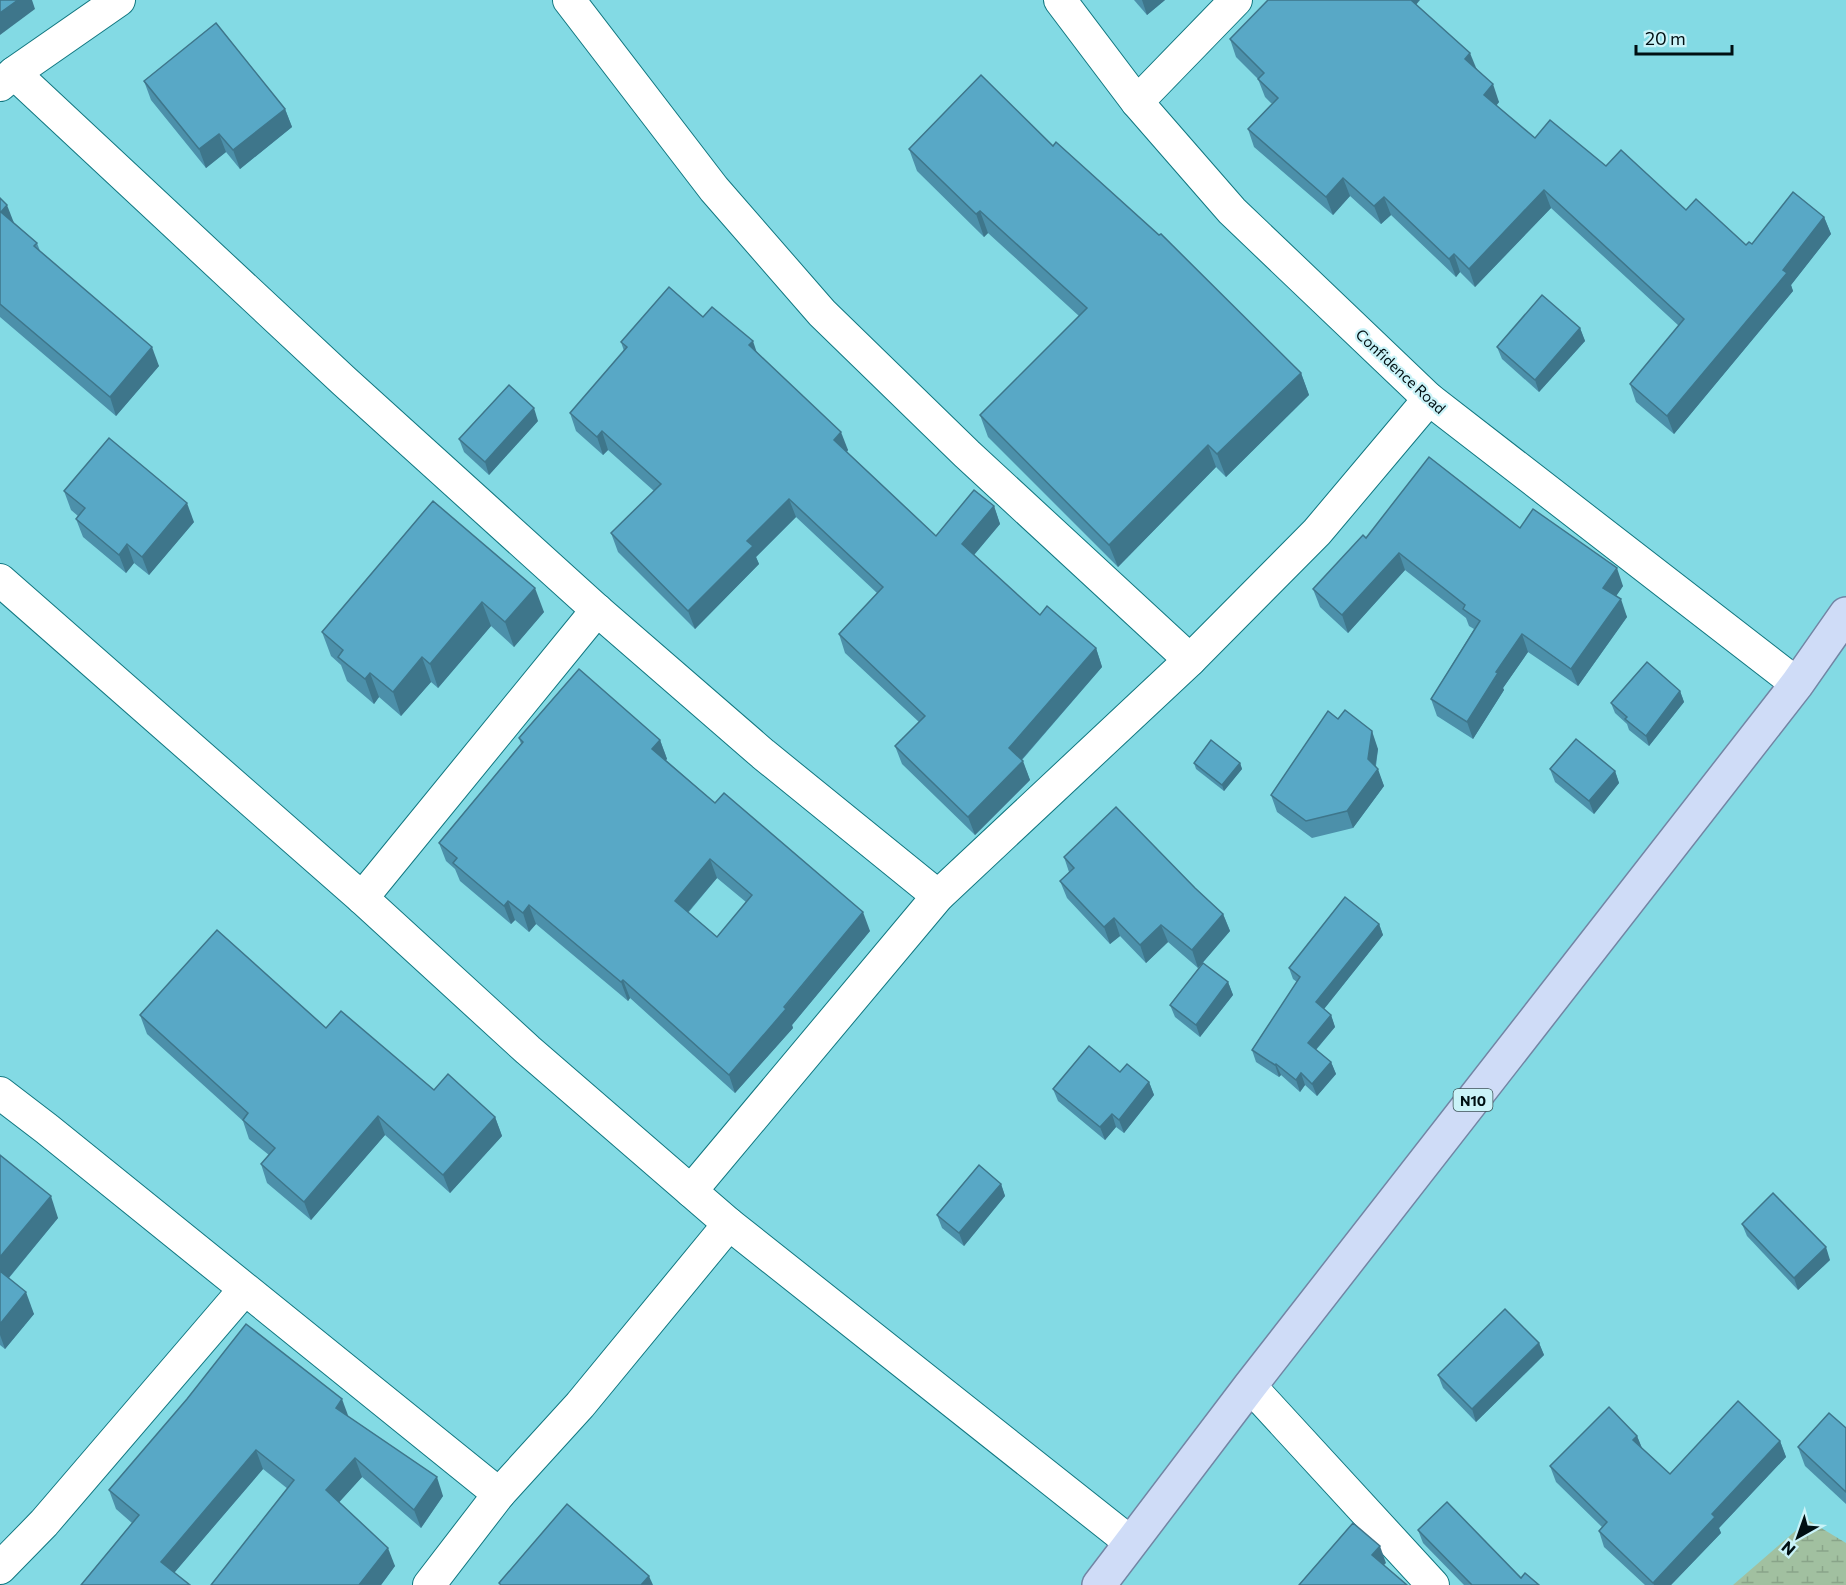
<svg xmlns="http://www.w3.org/2000/svg" width="1846" height="1585" font-family="Commissioner,sans-serif">
	<style>
		.wetland { fill: url(#wetland-marsh) }
		.lines { fill: none; stroke-linecap: round; stroke-linejoin: round }
		.street-casing { stroke: #117780; stroke-width: 34 }
		.primary-casing { stroke: #7285a4; stroke-width: 36 }
		.street { stroke: #fff; stroke-width: 32 }
		.primary { stroke: #cfdcf7; stroke-width: 33 }
		.wall { fill: #4c90aa; fill-rule: evenodd }
		.shaded-wall { fill: #3e768b }
		.building { fill: #58a8c6; stroke: #3e768b; stroke-width: 1.5; fill-rule: evenodd }
		.labels { text-anchor: middle; dominant-baseline: central; stroke-width: 4.5; stroke-linejoin: round; paint-order: stroke }
		.shield { fill: #caf3f8; stroke: #3d5357; stroke-width: 1.5 }
		.shield-label { font-size: 14px; font-weight: bold; fill: #000f12 }
		.street-label { font-size: 15px; fill: #000f12; stroke: #caf3f8 }
	</style>
	<defs>
		<pattern id="wetland-marsh" width="20" height="14" patternUnits="userSpaceOnUse" patternTransform="scale(1.5)"><rect width="20" height="14" fill="#a1c0a0"/><path d="M1 5h8M5 5V1M11 12h8M15 12V8" fill="none" stroke="#89a489"/></pattern>
	</defs>
	<rect width="100%" height="100%" fill="#83dae4"/>
	<!-- wetland -->
	<path class="wetland" d="M1808,1520L1846,1543V1585H1733Z"/>
	<g class="lines">
		<defs>
			<g id="street">
				<path d="M569,0L714,189L822,313L967,454L1190,660"/>
				<path d="M1060,0L1137,102L1232,211L1429,399L1797,684"/>
				<path d="M14,73L344,381L597,610L763,754L938,896"/>
				<path d="M0,85L14,73L119,0"/>
				<path d="M1137,102L1236,0"/>
				<path d="M0,580L362,898L528,1050L729,1224L1130,1542"/>
				<path d="M362,898L597,610"/>
				<path d="M0,1093L47,1129L499,1494"/>
				<path d="M691,1191L938,896L1190,660L1317,532L1429,399"/>
				<path d="M1250,1386L1433,1585"/>
				<path d="M0,1568L44,1523L244,1290"/>
				<path d="M429,1585L499,1494L580,1405L729,1224"/>
			</g>
			<path id="primary" d="M1099,1585L1250,1386L1797,684L1846,614"/>
		</defs>
		<!-- street casing -->
		<use href="#street" class="street-casing"/>
		<!-- primary casing -->
		<use href="#primary" class="primary-casing"/>
		<!-- street -->
		<use href="#street" class="street"/>
		<!-- primary -->
		<use href="#primary" class="primary"/>
	</g>
	<!-- wall -->
	<g class="wall">
		<path d="M1134,0H1165L1147,15Z"/>
		<path d="M1416,5L1477,69L1499,102L1496,106L1535,138L1606,166L1686,210L1746,245L1752,244L1824,217L1831,234L1791,285L1793,291L1674,434L1636,402L1630,384L1679,326L1551,208L1475,287L1460,272L1456,277L1391,215L1381,224L1350,196L1333,215L1254,147L1248,129L1272,104L1265,97L1258,79L1236,57L1230,39Z"/>
		<path d="M144,81L285,109L292,127L240,169L226,152L206,168L151,100Z"/>
		<path d="M1053,146L1301,373L1309,395L1226,477L1216,467L1118,567L988,437L980,415L1079,316L988,233L984,237L917,171L909,149Z"/>
		<path d="M0,198L14,223L37,243L40,251L159,366L116,416L0,317Z"/>
		<path d="M1580,328L1585,341L1539,392L1502,359L1497,347Z"/>
		<path d="M621,342L757,352L848,450L847,452L936,536L994,506L1000,524L974,555L1040,615L1096,648L1102,667L1022,760L1030,780L975,835L902,764L895,746L919,722L845,653L839,634L877,593L796,517L756,557L759,564L695,629L618,552L611,533L654,491L608,450L603,455L576,431L570,413L624,351Z"/>
		<path d="M538,421L489,475L464,452L459,439Z"/>
		<path d="M64,491L194,522L149,575L134,563L126,573L83,537L76,519L78,516L71,510Z"/>
		<path d="M433,501L544,612L514,647L491,626L438,688L431,682L401,716L379,697L374,704L347,681L341,665L331,656L322,632Z"/>
		<path d="M1520,528L1623,586L1616,596L1627,617L1578,686L1528,652L1503,688L1504,690L1473,739L1437,716L1431,699L1474,629L1469,626L1466,618L1405,570L1348,633L1320,607L1313,589L1366,538Z"/>
		<path d="M1680,691L1684,702L1649,746L1629,730L1627,724L1615,713L1611,703Z"/>
		<path d="M1338,719L1378,749L1376,766L1384,786L1353,828L1312,838L1277,812L1271,795Z"/>
		<path d="M519,738L660,740L667,759L666,760L715,803L870,931L792,1025L793,1028L735,1093L630,998L628,1001L536,924L529,932L515,920L511,924L460,881L455,869L446,861L439,843L521,744ZM717,878L746,902L717,937L688,913Z"/>
		<path d="M1194,763H1240L1242,769L1224,791L1196,769Z"/>
		<path d="M1550,769L1615,771L1619,783L1594,814L1555,782Z"/>
		<path d="M1064,857L1195,888L1223,914L1230,931L1198,968L1168,942L1146,963L1120,936L1110,944L1067,898L1060,881L1069,872Z"/>
		<path d="M1379,924L1383,935L1324,1009L1331,1015L1335,1027L1316,1050L1331,1062L1336,1074L1317,1096L1305,1085L1300,1092L1281,1075L1279,1077L1256,1062L1252,1050L1297,982L1293,979L1289,968Z"/>
		<path d="M1228,982L1233,995L1200,1037L1175,1017L1170,1005Z"/>
		<path d="M140,1015L326,1028L434,1090L495,1117L502,1136L450,1193L385,1135L311,1220L267,1183L261,1164L269,1155L249,1139L243,1121L147,1034Z"/>
		<path d="M1120,1072L1149,1082L1154,1095L1124,1133L1116,1127L1105,1140L1058,1101L1053,1089Z"/>
		<path d="M0,1155L58,1218L9,1278L34,1314L5,1349L0,1345Z"/>
		<path d="M1001,1184L1005,1196L964,1246L942,1228L937,1215Z"/>
		<path d="M1742,1224L1830,1260L1798,1290L1747,1236Z"/>
		<path d="M1539,1343L1544,1355L1476,1422L1443,1388L1438,1375Z"/>
		<path d="M349,1417L443,1496L421,1528L362,1477L339,1502L395,1566L381,1585H211L288,1489L263,1469L174,1573L81,1585L132,1523L116,1509L109,1490Z"/>
		<path d="M1846,1428V1504L1805,1466L1798,1447Z"/>
		<path d="M1637,1436L1642,1448L1670,1474L1780,1441L1786,1457L1719,1528L1721,1533L1671,1585H1645L1604,1547L1599,1531L1602,1527L1556,1482L1550,1466Z"/>
		<path d="M1418,1530L1521,1578L1539,1585H1464L1423,1543Z"/>
	</g>
	<!-- shaded-wall -->
	<g class="shaded-wall">
		<path d="M18,0H32L35,9L0,35V13Z"/>
		<path d="M1142,0H1165L1147,15Z"/>
		<path d="M1406,0H1420L1410,12Z"/>
		<path d="M1470,53L1477,70L1465,59Z"/>
		<path d="M1493,84L1499,102L1490,113L1484,95Z"/>
		<path d="M285,109L292,127L240,169L233,150Z"/>
		<path d="M219,134L226,152L206,168L199,149Z"/>
		<path d="M1343,178L1350,196L1333,215L1326,197Z"/>
		<path d="M1544,190L1551,208L1475,287L1469,269Z"/>
		<path d="M1384,197L1391,215L1381,224L1374,206Z"/>
		<path d="M7,205L14,223L1,212Z"/>
		<path d="M980,211L988,233L984,237L976,214Z"/>
		<path d="M1824,217L1831,234L1791,285L1793,291L1674,434L1667,416Z"/>
		<path d="M1454,254L1460,272L1456,277L1449,259Z"/>
		<path d="M1580,328L1585,341L1539,392L1535,380Z"/>
		<path d="M753,341L759,359L749,345Z"/>
		<path d="M152,347L159,366L116,416L110,397Z"/>
		<path d="M1301,373L1309,395L1226,477L1217,454Z"/>
		<path d="M534,408L538,421L489,475L485,462Z"/>
		<path d="M602,431L608,450L603,455L597,437Z"/>
		<path d="M841,432L848,450L841,458L834,440Z"/>
		<path d="M1208,445L1216,467L1118,567L1109,545Z"/>
		<path d="M789,499L796,517L756,557L759,564L695,629L688,611L747,541Z"/>
		<path d="M187,503L194,522L149,575L142,557Z"/>
		<path d="M994,506L1000,524L968,562L962,544Z"/>
		<path d="M127,544L134,563L126,573L119,555Z"/>
		<path d="M1399,553L1405,570L1348,633L1342,615Z"/>
		<path d="M1617,568L1623,586L1610,605L1603,588Z"/>
		<path d="M535,588L544,612L514,647L505,622Z"/>
		<path d="M1621,599L1627,617L1578,686L1571,669Z"/>
		<path d="M482,602L491,626L438,688L430,664Z"/>
		<path d="M1522,634L1528,652L1503,688L1504,690L1473,739L1467,722L1496,672Z"/>
		<path d="M1096,648L1102,667L1016,766L1009,748Z"/>
		<path d="M422,657L431,682L401,716L393,692Z"/>
		<path d="M370,673L379,697L374,704L365,679Z"/>
		<path d="M1680,691L1684,702L1649,746L1646,736Z"/>
		<path d="M1372,731L1378,749L1374,774L1378,769L1384,786L1353,828L1347,811L1368,759Z"/>
		<path d="M660,740L667,759L659,767L652,749Z"/>
		<path d="M1023,761L1030,780L975,835L968,817Z"/>
		<path d="M1240,763L1242,769L1224,791L1222,785Z"/>
		<path d="M1615,771L1619,783L1594,814L1589,801Z"/>
		<path d="M710,859L717,878L681,920L675,901Z"/>
		<path d="M508,901L515,920L511,924L504,906Z"/>
		<path d="M529,905L536,924L529,932L523,913Z"/>
		<path d="M863,912L870,931L792,1025L793,1028L735,1093L729,1075Z"/>
		<path d="M1223,914L1230,931L1198,968L1192,950Z"/>
		<path d="M1114,918L1120,936L1110,944L1104,927Z"/>
		<path d="M1379,924L1383,935L1320,1014L1316,1002Z"/>
		<path d="M1161,925L1168,942L1146,963L1140,945Z"/>
		<path d="M623,980L630,998L628,1001L621,982Z"/>
		<path d="M1228,982L1233,995L1200,1037L1196,1025Z"/>
		<path d="M1331,1015L1335,1027L1312,1054L1308,1043Z"/>
		<path d="M1331,1062L1336,1074L1317,1096L1312,1084Z"/>
		<path d="M1276,1064L1281,1075L1279,1077L1275,1065Z"/>
		<path d="M1301,1073L1305,1085L1300,1092L1296,1080Z"/>
		<path d="M1149,1082L1154,1095L1124,1133L1119,1120Z"/>
		<path d="M1112,1114L1116,1127L1105,1140L1100,1127Z"/>
		<path d="M378,1116L385,1135L311,1220L304,1202Z"/>
		<path d="M495,1117L502,1136L450,1193L443,1175Z"/>
		<path d="M1001,1184L1005,1196L964,1246L959,1233Z"/>
		<path d="M51,1196L58,1218L1,1287L0,1283V1257Z"/>
		<path d="M1826,1247L1830,1260L1798,1290L1794,1278Z"/>
		<path d="M26,1292L34,1314L5,1349L0,1335V1324Z"/>
		<path d="M1539,1343L1544,1355L1476,1422L1472,1409Z"/>
		<path d="M342,1399L349,1418L336,1408Z"/>
		<path d="M1637,1436L1643,1451L1633,1440Z"/>
		<path d="M1780,1441L1786,1457L1719,1528L1721,1533L1671,1585H1654L1653,1583L1712,1514Z"/>
		<path d="M256,1450L263,1469L168,1580L161,1562Z"/>
		<path d="M355,1458L362,1477L333,1509L326,1490Z"/>
		<path d="M437,1477L443,1496L421,1528L414,1510Z"/>
		<path d="M1380,1546L1386,1563L1378,1571L1372,1555Z"/>
		<path d="M388,1548L395,1566L381,1585H359Z"/>
		<path d="M649,1576L653,1585H641Z"/>
	</g>
	<!-- building -->
	<g class="building">
		<path d="M0,0H18L0,13Z"/>
		<path d="M1268,0H1411L1470,53L1465,59L1493,84L1484,95L1535,138L1550,120L1606,166L1621,150L1686,210L1696,199L1746,245L1749,242L1752,244L1793,192L1824,217L1783,270L1787,273L1667,416L1630,384L1684,319L1544,190L1469,269L1454,254L1449,259L1384,197L1374,206L1343,178L1326,197L1248,129L1278,98L1258,79L1264,73L1230,39Z"/>
		<path d="M216,23L285,109L233,150L219,134L199,149L144,81Z"/>
		<path d="M981,75L1053,146L1056,142L1159,235L1161,234L1301,373L1217,454L1208,445L1109,545L980,415L1087,308L980,211L976,214L909,149Z"/>
		<path d="M0,198L7,205L1,212L37,243L34,246L152,347L110,397L0,304Z"/>
		<path d="M669,287L703,317L712,307L753,341L749,345L841,432L834,440L936,536L974,490L994,506L962,544L1040,615L1047,606L1096,648L1009,748L1023,761L968,817L895,746L925,716L839,634L883,587L789,499L747,541L753,546L688,611L611,533L661,484L602,431L597,437L570,413L627,347L621,342Z"/>
		<path d="M1542,295L1580,328L1535,380L1497,347Z"/>
		<path d="M509,385L534,408L485,462L459,439Z"/>
		<path d="M109,438L187,503L142,557L127,544L119,555L76,519L85,508L64,491Z"/>
		<path d="M1429,457L1520,528L1533,509L1617,568L1603,588L1621,599L1571,669L1522,634L1496,672L1498,673L1467,722L1431,699L1480,621L1463,609L1465,605L1399,553L1342,615L1313,589L1363,535L1366,538Z"/>
		<path d="M433,501L535,588L505,622L482,602L430,664L422,657L393,692L370,673L365,679L338,657L343,650L322,632Z"/>
		<path d="M1647,662L1680,691L1646,736L1625,719L1627,717L1611,703Z"/>
		<path d="M579,669L660,740L652,749L715,803L724,793L863,912L784,1007L786,1009L729,1075L623,980L621,982L529,905L523,913L508,901L504,906L453,863L457,858L439,843L523,742L519,738ZM710,859L752,895L717,937L675,901Z"/>
		<path d="M1345,710L1372,731L1368,759L1378,769L1347,811L1306,821L1271,795L1328,711L1338,719Z"/>
		<path d="M1576,739L1615,771L1589,801L1550,769Z"/>
		<path d="M1211,740L1240,763L1222,785L1194,763Z"/>
		<path d="M1116,807L1195,888L1223,914L1192,950L1161,925L1140,945L1114,918L1104,927L1060,881L1074,868L1064,857Z"/>
		<path d="M1345,897L1379,924L1316,1002L1331,1015L1308,1043L1331,1062L1312,1084L1301,1073L1296,1080L1276,1064L1275,1065L1252,1050L1300,977L1289,968Z"/>
		<path d="M217,930L326,1028L341,1011L434,1090L448,1074L495,1117L443,1175L378,1116L304,1202L261,1164L275,1148L243,1120L248,1113L140,1015Z"/>
		<path d="M1203,963L1228,982L1196,1025L1170,1005Z"/>
		<path d="M1089,1046L1120,1072L1127,1064L1149,1082L1119,1120L1112,1114L1100,1127L1053,1089Z"/>
		<path d="M0,1155L51,1196L0,1257Z"/>
		<path d="M979,1165L1001,1184L959,1233L937,1215Z"/>
		<path d="M1773,1193L1826,1247L1794,1278L1742,1224Z"/>
		<path d="M0,1271L26,1292L0,1324Z"/>
		<path d="M1505,1309L1539,1343L1472,1409L1438,1375Z"/>
		<path d="M246,1324L342,1399L336,1408L437,1477L414,1510L355,1458L326,1490L388,1548L359,1585H211L294,1480L256,1450L161,1562L190,1585H81L139,1515L109,1490L187,1399Z"/>
		<path d="M1738,1401L1780,1441L1712,1514L1715,1517L1653,1583L1599,1531L1607,1522L1550,1466L1609,1407L1637,1436L1633,1440L1670,1474Z"/>
		<path d="M1829,1413L1846,1428V1492L1798,1447Z"/>
		<path d="M1447,1502L1521,1578L1525,1573L1539,1585H1472L1418,1530Z"/>
		<path d="M567,1504L649,1576L641,1585H501L499,1583Z"/>
		<path d="M1353,1523L1380,1546L1372,1555L1407,1585H1299Z"/>
	</g>
	<g class="labels">
		<!-- shield labels -->
		<rect class="shield" x="1453.5" y="1089" width="39" height="22" rx="4.5"/>
		<g class="shield-label">
			<text x="1473" y="1100">N10</text>
		</g>
		<!-- street labels -->
		<g class="street-label">
			<text transform="translate(1401 371) rotate(43)">Confidence Road</text>
		</g>
	</g>
	<!-- north arrow -->
	<g transform="translate(1798 1537) rotate(220)" stroke="#caf3f8" stroke-width="4.5" paint-order="stroke">
	<path d="M0-4.5L10 22L0 15L-10 22Z" fill="#000f12"/>
	<text y="-9" font-size="16" font-weight="bold" text-anchor="middle" fill="#000f12">N</text>
	</g>
	<!-- scale -->
	<path d="M1636 45v9h96v-9" fill="none" stroke="#000f12" stroke-width="3"/>
	<text x="1645" y="45" font-size="18" fill="#000f12" stroke="#caf3f8" stroke-width="4.5" paint-order="stroke">20 m</text>
</svg>
